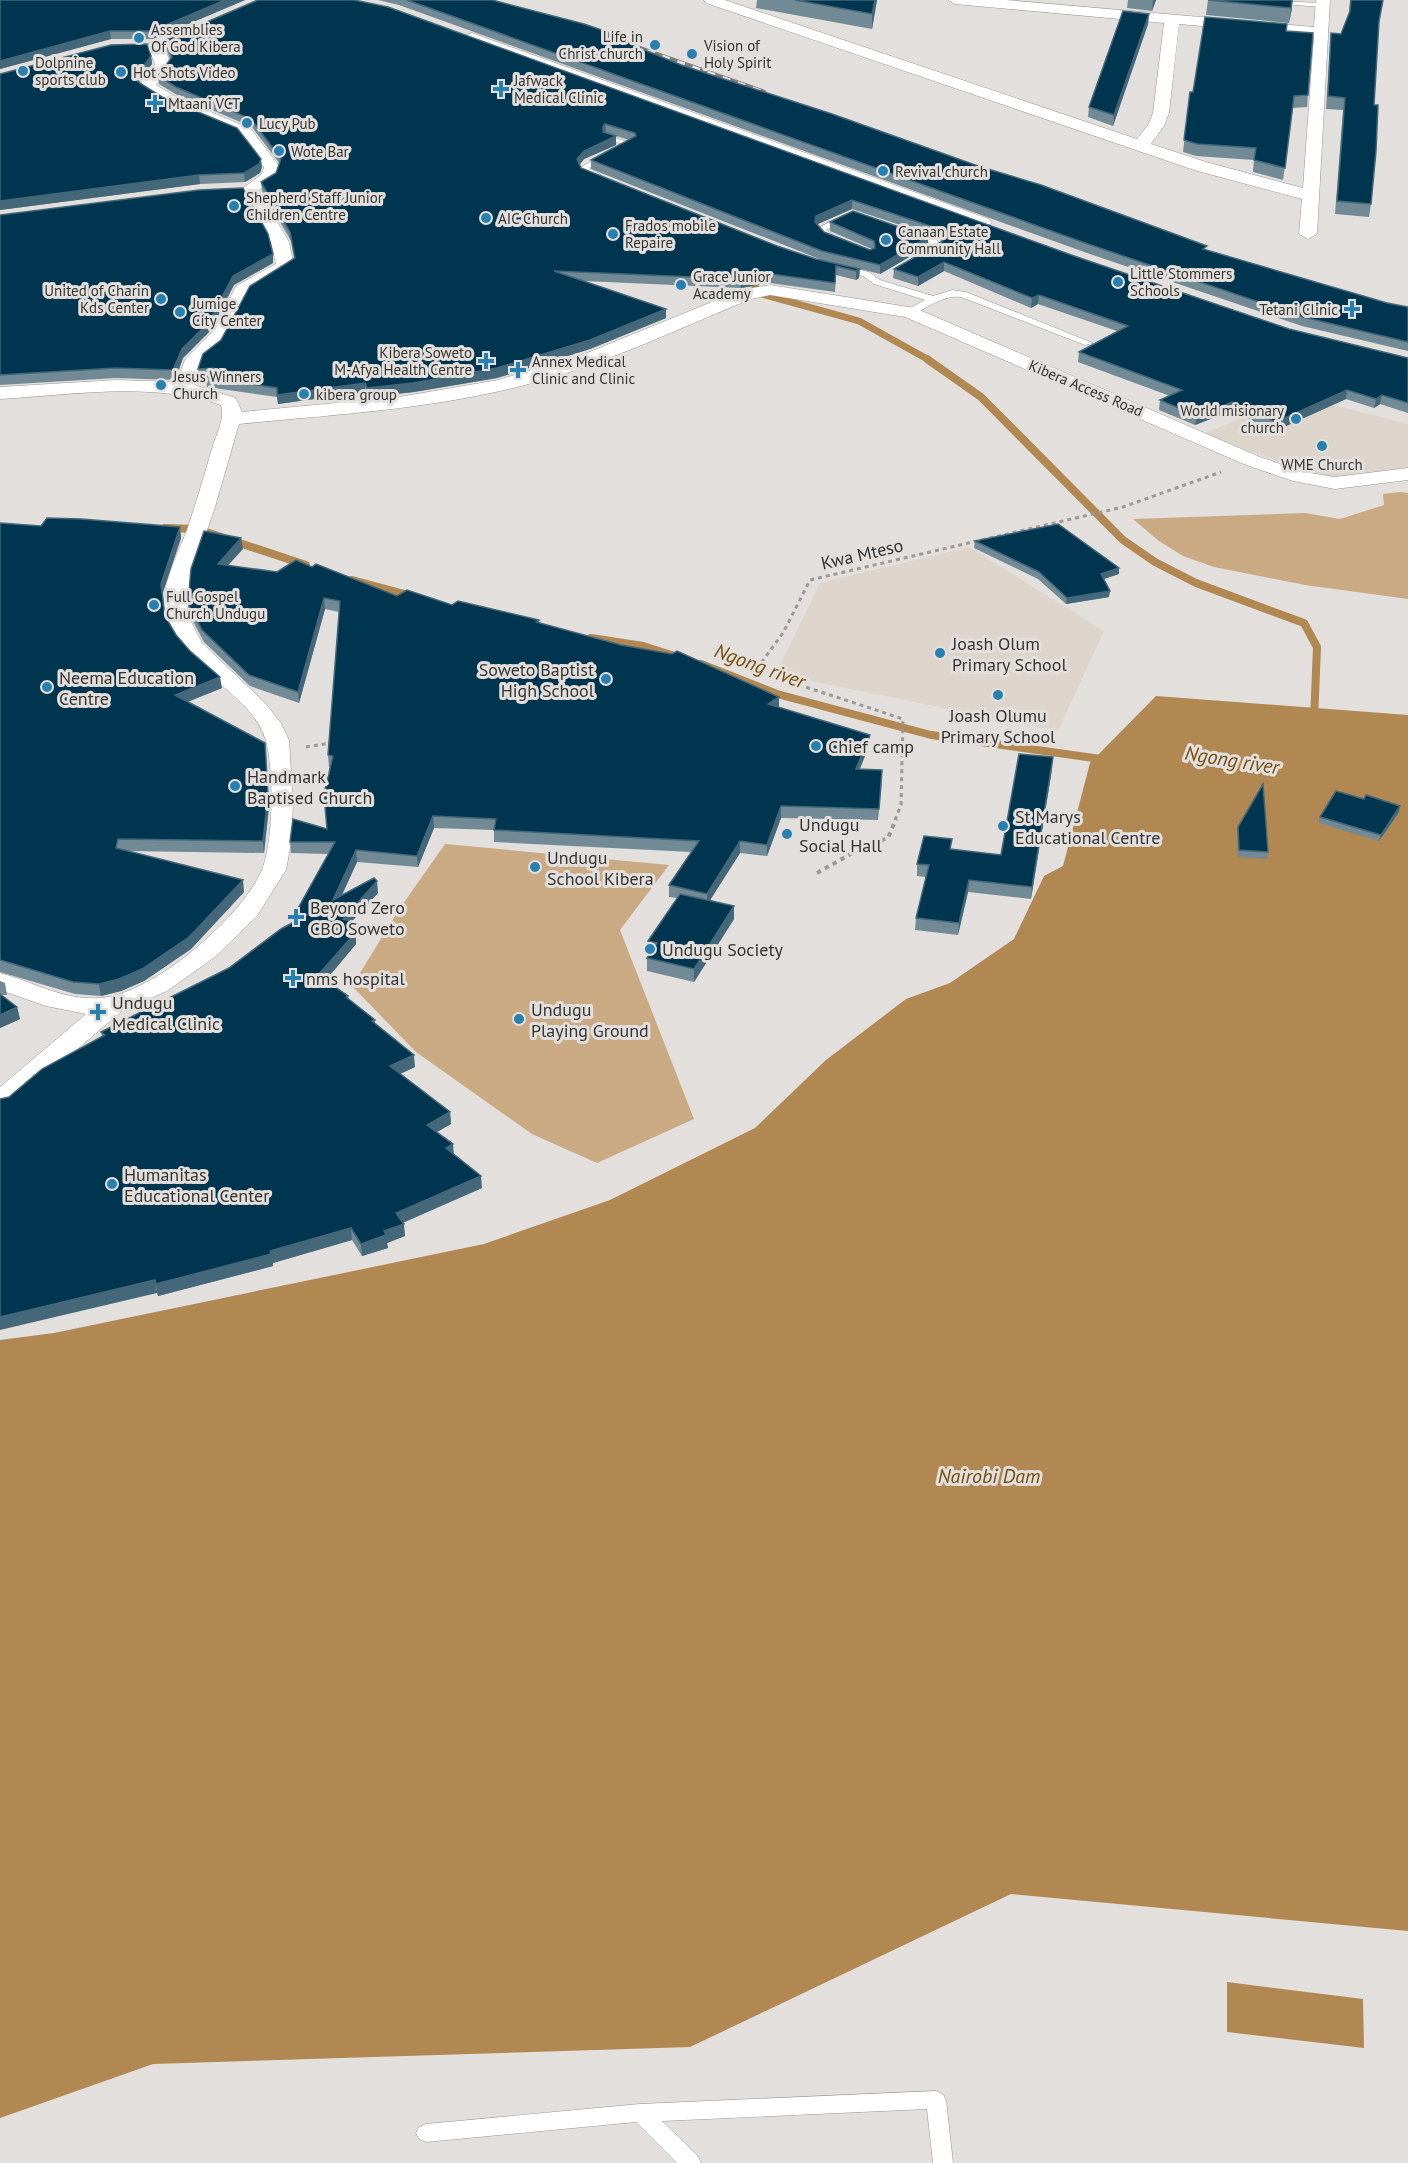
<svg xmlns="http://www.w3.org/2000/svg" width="1408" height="2163" font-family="'PT Sans',sans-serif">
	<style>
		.built { fill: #ddd5cb }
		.green { fill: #caaa83 }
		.water { fill: #b18752 }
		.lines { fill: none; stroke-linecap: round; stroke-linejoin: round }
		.stream-far1 { stroke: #b18752; stroke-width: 7 }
		.stream { stroke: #b18752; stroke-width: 8 }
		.lane-casing { stroke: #979491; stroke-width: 1 }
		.street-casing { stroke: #979491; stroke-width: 1 }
		.path-far1 { stroke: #9c9a98; stroke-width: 3; stroke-dasharray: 4 4; stroke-linecap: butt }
		.path { stroke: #9c9a98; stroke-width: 4; stroke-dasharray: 4.5 4.5; stroke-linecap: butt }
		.lane { fill: #fff; fill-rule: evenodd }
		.street { fill: #fff; fill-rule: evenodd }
		.rail-casing { stroke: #7f7d7b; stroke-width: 4.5 }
		.rail { stroke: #e2dfdc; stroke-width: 3; stroke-dasharray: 8; stroke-linecap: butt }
		.wall { fill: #718a96; fill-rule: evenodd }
		.shaded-wall { fill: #446879 }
		.building { fill: #00354f; stroke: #446879; stroke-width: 1.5 }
		.poi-dot { fill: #2880af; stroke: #e2dfdc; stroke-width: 2 }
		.labels { text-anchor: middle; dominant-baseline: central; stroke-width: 6; stroke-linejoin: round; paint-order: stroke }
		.far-poi-label { font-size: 15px; fill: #353433; stroke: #e2dfdc; text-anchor: start }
		.far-street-label { font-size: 15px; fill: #353433; stroke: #e2dfdc }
		.street-label { font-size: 18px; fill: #353433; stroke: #e2dfdc }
		.poi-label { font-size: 18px; fill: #353433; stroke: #e2dfdc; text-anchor: start }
		.water-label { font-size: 20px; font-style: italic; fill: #774d0b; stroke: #e2dfdc }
	</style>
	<rect width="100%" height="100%" fill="#e2dfdc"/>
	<!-- built -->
	<g class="built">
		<path d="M1293,395L1408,424V468L1346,478L1321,477L1204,434Z"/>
		<path d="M969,547L1104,631L1058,731L776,674L820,583Z"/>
	</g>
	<!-- green -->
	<g class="green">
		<path d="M1400,492L1408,493V599L1305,585L1214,567L1183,556L1159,541L1133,519L1305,513L1340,519L1384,505L1383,494Z"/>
		<path d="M445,844L669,865L620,930L694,1119L597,1163L532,1134L416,1052L352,986L398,911Z"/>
	</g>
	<!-- water -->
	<g class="water">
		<path d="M1156,696L1408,715V1931L1011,1894L690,2047L153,2064L0,2118V1340L54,1333L484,1244L610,1200L755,1128L826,1060L906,999L950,983L1014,939L1044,876L1063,866L1090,763Z"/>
		<path d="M1227,1982L1363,1999L1364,2048L1227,2032Z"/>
	</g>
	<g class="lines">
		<!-- stream-far1 -->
		<path class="stream-far1" d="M749,272L758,293L859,321L929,360"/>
		<!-- stream -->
		<g class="stream">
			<path d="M927,359L981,397L1123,540L1155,562L1196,583L1304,623L1317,647L1314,720"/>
			<path d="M165,528L197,529L306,565"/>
			<path d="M352,580L412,596"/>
			<path d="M591,638L643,646L681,658"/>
			<path d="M701,664L777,694L931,735L1108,760"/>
		</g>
		<defs>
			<g id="lane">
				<path d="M1248,0L1323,3L1327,5L1323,7L1252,2Z"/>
				<path d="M605,135L634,144L589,168L601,175V179H598L579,168L623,144L605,139Z"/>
				<path d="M844,215L851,217L826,230L837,238V242H831L816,229Z"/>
				<path d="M910,231C921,231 936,237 942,246L929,255H923V251L933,245L910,235Z"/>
				<path d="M843,266L869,272L880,280L933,296L952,290L966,292L1093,343L1085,345L961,297C938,294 923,315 906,314V310L925,300L874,284L863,276L840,271V267Z"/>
				<path d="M936,2091L943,2094L946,2100L953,2163H933L927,2109L662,2121L698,2156L701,2163H677L636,2122L426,2142L419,2139L416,2133L419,2127L426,2124L640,2104Z"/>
			</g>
			<g id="street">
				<path d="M704,0H725L1137,139L1148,125L1153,113L1164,23L955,4L948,0H1006L1314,27L1316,0H1330L1317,234L1308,239L1299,234L1302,199L1194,170L706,3ZM1179,24L1314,36L1303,188L1206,162L1151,144L1164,126L1169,113Z"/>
				<path d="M472,33L989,219L992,223L983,228L977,227L467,41L464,38L467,35Z"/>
				<path d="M155,40L163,45L171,64L156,85L176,97L251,129L280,167L276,180L259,190L289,242L294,266L249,293L230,333L220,348L202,362L194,385L236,398L242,412L399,397L498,380L587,353L741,290L770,285L915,308L1260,457L1304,472L1335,477L1408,468V480L1335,489L1293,481L1246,465L905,317L770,295L751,299C680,328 610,362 536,382C439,409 339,414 239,424L215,507L190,579L187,614L202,643L265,703L281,723L289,740L293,805L291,843L286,870L257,916L215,957L167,991L123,1010L10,1107L0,1110V1087L86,1014L46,1006L0,990V973C34,982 64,1001 101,998C154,993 239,919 261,872C274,844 274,770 266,741C250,686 167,667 164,605C164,578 179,552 188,527C197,500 205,473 213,445C217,433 225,418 221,405C149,381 73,395 0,399V387L116,380L176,382L185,360L212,332L236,286L276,264L271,242L242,189L262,174L264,167L239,135L164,103L139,86L155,64L147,45Z"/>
			</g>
		</defs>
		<!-- lane casing -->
		<use href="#lane" class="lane-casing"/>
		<!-- street casing -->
		<use href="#street" class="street-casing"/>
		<!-- path-far1 -->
		<g class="path-far1">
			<path d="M306,747L331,743"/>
			<path d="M895,820L901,805L903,719L760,672L758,667L783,633L810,580L1123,507L1221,472"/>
		</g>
		<!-- path -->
		<path class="path" d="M817,873L863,847L888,838L896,819"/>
		<!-- lane -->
		<use href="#lane" class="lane"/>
		<!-- street -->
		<use href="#street" class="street"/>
		<defs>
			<path id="rail" d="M617,40L764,92"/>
		</defs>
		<!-- rail casing -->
		<use href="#rail" class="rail-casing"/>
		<!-- rail -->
		<use href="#rail" class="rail"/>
	</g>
	<!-- wall -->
	<g class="wall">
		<path d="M0,0H245L153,39H111L0,69Z"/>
		<path d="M258,0L1074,256L1289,329L1408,358V413L1380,404L1374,408L1346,399L1275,431L1231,411L1195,425L1159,410L1160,400L1170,396L1078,362L1079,352L1117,331L1038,304L1031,308L944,271L918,286L893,278L894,269L942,242L939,238L852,209L817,224L824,232L870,250L872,249L830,231V222L928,237V246L880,274L860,269L859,278L856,280L836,275L835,292L770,283L741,288L584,281L666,318L590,349L497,378L414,392L368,397L365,392L278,404L277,397L207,387L206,378H199L198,369L221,340L294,258L291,241L262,191L261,182L276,173L280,164L252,127L177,95L159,84L158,76L170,59L166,48L165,40ZM616,136L629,140L591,160V169L822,260L847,266L816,259L777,246L581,168L579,165L584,159L616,145Z"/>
		<path d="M378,0H492L622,37V41L681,65L1207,250L1387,303L1408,307V351L1302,326L1087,253L399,5Z"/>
		<path d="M757,0H877L872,29L756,8Z"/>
		<path d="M1128,0H1156L1152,11L1127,8Z"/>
		<path d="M1208,0H1293L1289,23L1206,15Z"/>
		<path d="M1350,0H1383L1379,24L1374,105L1371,204L1369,217L1335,214L1343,110L1326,109L1330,45L1331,33L1341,34L1349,14Z"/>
		<path d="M1149,14L1148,24L1113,126L1088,117L1089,107Z"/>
		<path d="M1286,31L1308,95L1307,107L1293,108L1283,180L1253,172L1254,160L1196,156L1183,152L1190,92H1193Z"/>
		<path d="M151,56L152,64L139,82L262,167L260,173L245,182L200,184L0,210V74Z"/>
		<path d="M0,215L273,254V263L234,285L210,331L183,358L175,380L116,378L0,385Z"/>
		<path d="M0,523L41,526L180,527L181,538L162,595L165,616L176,635L222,688L188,702L266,754L269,807L264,853L128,851L244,892L191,949L144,981L121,991L101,996L75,994L0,972Z"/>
		<path d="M975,541L1119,574L1104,579L1109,597L1066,604L1038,579L974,548Z"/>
		<path d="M243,549L228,565L397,596L539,620V623L779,708L869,746L860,769L882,782L878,820L781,818L767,856L740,853L710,900L734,906V919L694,982L647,971V958L649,955L648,941L677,898L669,897V885L691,852L494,842V830L434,828L418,867L357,862L342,895L378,893L352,921L355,922L356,944L326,980L348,996L349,999L375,1020V1024L415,1067L400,1074L450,1112L451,1124L437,1132L453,1144V1153L482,1188L403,1223L405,1236L387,1243L388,1248L362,1256L352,1240L273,1263V1266L158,1296L157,1293L9,1097L102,1036L101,1032L229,968L297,920L296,912L328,854L291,853L290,842L327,829L330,767H329L328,755L339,612L325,609L299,703L250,686L204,642L189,614L188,603Z"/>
		<path d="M1052,769L1031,899L968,892L958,935L915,930L916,918L926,877L917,876V864L951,849L1001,855Z"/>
		<path d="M1399,812L1379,841L1319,823L1320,817Z"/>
		<path d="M1238,827L1268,852L1267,859L1238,857L1237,834Z"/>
		<path d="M0,981L5,983L7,995H0L17,1007L20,1019L0,1028Z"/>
	</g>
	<!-- shaded-wall -->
	<g class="shaded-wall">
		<path d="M225,0H245L153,39L152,31Z"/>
		<path d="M875,0H877L872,29V14Z"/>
		<path d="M1153,0H1156L1152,11Z"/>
		<path d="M1292,0V9L1289,23L1291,8Z"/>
		<path d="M1149,14L1148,24L1113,126L1114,115Z"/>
		<path d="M110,31L111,39L0,69V61Z"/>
		<path d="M151,56L152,64L137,85L136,76Z"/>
		<path d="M605,124L606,133L603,135V127Z"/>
		<path d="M616,136V145L584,159L577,168V159L584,151Z"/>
		<path d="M261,159L262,167L260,173L245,182L244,173Z"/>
		<path d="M199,175L200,184L0,210V201Z"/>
		<path d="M852,200V209L816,225L815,222L816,216Z"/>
		<path d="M928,237V246L880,274V265Z"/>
		<path d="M273,254V263L234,285L210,331L183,358L175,380L173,370L182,349L233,276Z"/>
		<path d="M944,262V271L918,286V277Z"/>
		<path d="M860,269L859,278L856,280V271Z"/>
		<path d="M771,274L770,283L741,288V279Z"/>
		<path d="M1039,295L1038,304L1031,308L1032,298Z"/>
		<path d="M666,309V318L590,349L497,378L414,392L368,397L367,388Z"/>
		<path d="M365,383V392L278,404L277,395Z"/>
		<path d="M1347,390L1346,399L1275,431L1276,422Z"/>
		<path d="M1382,395L1380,404L1374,408L1376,399Z"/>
		<path d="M1232,402L1231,411L1195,425L1197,416Z"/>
		<path d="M180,527L181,538L162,595L161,584Z"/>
		<path d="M241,538L243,549L219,575L218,564Z"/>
		<path d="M1119,568V574L1100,580L1101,574Z"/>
		<path d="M1110,591L1109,597L1066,604L1067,598Z"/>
		<path d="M324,598L325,609L299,703L298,692Z"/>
		<path d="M220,677L222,688L176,706L175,695Z"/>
		<path d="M779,697V709L768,704Z"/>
		<path d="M870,735L869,746L855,780L856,769Z"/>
		<path d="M265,743L269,807L264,853L263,841Z"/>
		<path d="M1053,757L1052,769L1031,899L1032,887Z"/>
		<path d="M781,806V818L767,856V845Z"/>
		<path d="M1400,806L1399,812L1379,841L1381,835Z"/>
		<path d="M433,816L434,828L418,867L417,856Z"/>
		<path d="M740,841V853L707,905V894Z"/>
		<path d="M356,850L357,862L334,912L333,900Z"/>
		<path d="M243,880L244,892L191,949L144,981L121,991L101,996L99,984Z"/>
		<path d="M969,880L968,892L958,935L959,923Z"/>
		<path d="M377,881L378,893L344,930L343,919Z"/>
		<path d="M734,906V919L694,982V969Z"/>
		<path d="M355,922L356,944L320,987L318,975L347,931Z"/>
		<path d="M17,1007L20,1019L0,1028V1015Z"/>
		<path d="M414,1055L415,1067L391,1078L390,1066Z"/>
		<path d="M450,1112L451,1124L428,1137L427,1125Z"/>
		<path d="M453,1144L454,1156L446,1148Z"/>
		<path d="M481,1176L482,1188L397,1225L396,1213Z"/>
		<path d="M404,1224L405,1236L387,1243L388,1248L362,1256L361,1244L384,1231Z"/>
		<path d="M351,1228L352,1240L273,1263V1266L158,1296L156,1284Z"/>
		<path d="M155,1280L157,1293L0,1330V1317Z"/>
	</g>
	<!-- building -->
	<g class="building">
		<path d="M0,0H225L152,31H110L0,61Z"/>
		<path d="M258,0H354L388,7L1074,256L1289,329L1408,358V403L1382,395L1376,399L1347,390L1276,422L1232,402L1197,416L1160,400L1182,390L1079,352L1128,326L1039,295L1032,298L944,262L918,277L894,269L943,241L944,236L939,229L852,200L816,216L815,222L824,232L870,250L875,248L874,241L830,222L853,211L928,237L880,265L822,251L591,160L636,136L635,133L605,124L603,127V132L616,136L584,151L577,159L581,168L777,246L816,259L860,269L856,271L836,266L835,283L771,274L741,279L554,271L666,309L590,340L497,368L413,383L367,388L365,383L277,395V388L206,377L213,368L198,369L203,354L221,340L250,286L295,258L290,232L261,182L276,173L281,159L251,119L176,87L158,76L172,57L165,40Z"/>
		<path d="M407,0H492L584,24L622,37L618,39L681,65L832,114L978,166L1041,185L1207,246L1203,249L1387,303L1408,307V342L1303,317L1088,244Z"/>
		<path d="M795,0H875L872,14Z"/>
		<path d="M1208,0H1292L1291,8Z"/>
		<path d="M1351,0H1383L1379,21L1374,105H1378L1376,151L1371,204L1337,201L1345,98L1328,96L1331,33L1341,34L1350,11Z"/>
		<path d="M1123,11L1149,14L1114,115L1089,107Z"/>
		<path d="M1205,17L1287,24L1286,31L1313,33L1308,95L1294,96L1285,168L1254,160L1256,148L1197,144L1184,140L1190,92H1193Z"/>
		<path d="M147,44L151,56L136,76L138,82L162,97L237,128L261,159L259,164L244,173L199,175L0,201V74L111,45Z"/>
		<path d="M243,188L268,234L273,254L233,276L209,322L182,349L173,370L115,368L0,375V215L199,190Z"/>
		<path d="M47,518L81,519L180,527L161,584L165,616L176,635L190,651L220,677L175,695L265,743L268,795L263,841L118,839L116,848L243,880L189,937L142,969L119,979L99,984L73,982L0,960V523L41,526Z"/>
		<path d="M1058,524L1119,568L1101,574L1110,591L1067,598L1039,572L975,541Z"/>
		<path d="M204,531L241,538L218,564L277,572L296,560L312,567L316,564L397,596L407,590L452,605L458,601L539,620L536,622L621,645L672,654L677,651L779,697L768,704L870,735L856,769L882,770L879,809L781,806L767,845L740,841L707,894L669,885L699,841L494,830L496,819L433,816L417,856L356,850L333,900L374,878L377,881L343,919L355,922L347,931L355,933L318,975L348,996L346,997L375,1020L372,1021L414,1055L390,1066L450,1112L427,1125L453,1144L446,1148L481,1176L396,1213L404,1224L384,1231L386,1235L361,1244L351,1228L270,1251L271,1254L156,1284L155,1280L0,1317V1099L9,1097L42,1069L105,1035L101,1032L229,968L281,929L307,915L296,912L335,842H290L293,819L327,829L324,794L333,756L328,755L340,601L324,598L298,692L249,675L202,630L188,603L191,569Z"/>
		<path d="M1019,754L1053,757L1032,887L969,880L959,923L916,918L929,865L917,864L924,836L952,839L950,849L1001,855Z"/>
		<path d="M1263,784L1268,852L1239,850L1238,827Z"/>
		<path d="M1336,791L1364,799L1366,795L1400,806L1381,835L1320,817Z"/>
		<path d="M680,894L734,906L694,969L647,958L657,943L648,941Z"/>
		<path d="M0,994L17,1007L0,1015Z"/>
	</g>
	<!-- markers -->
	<g class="poi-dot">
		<circle cx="139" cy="38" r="6"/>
		<circle cx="655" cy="45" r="6"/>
		<circle cx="692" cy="54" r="6"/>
		<circle cx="23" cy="71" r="6"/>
		<circle cx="121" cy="72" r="6"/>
		<path d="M498 80h6v6h6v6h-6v6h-6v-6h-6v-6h6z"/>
		<path d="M152 94h6v6h6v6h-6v6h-6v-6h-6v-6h6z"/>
		<circle cx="247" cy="123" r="6"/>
		<circle cx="279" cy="151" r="6"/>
		<circle cx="883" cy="171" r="6"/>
		<circle cx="234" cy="206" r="6"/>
		<circle cx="486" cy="218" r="6"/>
		<circle cx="613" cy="234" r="6"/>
		<circle cx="886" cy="240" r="6"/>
		<circle cx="1118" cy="282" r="6"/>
		<circle cx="681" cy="285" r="6"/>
		<circle cx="161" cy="299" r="6"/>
		<path d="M1349 300h6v6h6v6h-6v6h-6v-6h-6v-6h6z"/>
		<circle cx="180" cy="312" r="6"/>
		<path d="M483 352h6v6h6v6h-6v6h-6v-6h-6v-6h6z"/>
		<path d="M515 361h6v6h6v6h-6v6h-6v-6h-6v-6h6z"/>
		<circle cx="161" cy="385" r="6"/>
		<circle cx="304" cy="394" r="6"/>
		<circle cx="1296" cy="419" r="6"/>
		<circle cx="1322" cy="446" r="6"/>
		<circle cx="154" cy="605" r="6"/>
		<circle cx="940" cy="653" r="6"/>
		<circle cx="606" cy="679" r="6"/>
		<circle cx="47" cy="687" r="6"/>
		<circle cx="998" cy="695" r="6"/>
		<circle cx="816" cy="746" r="6"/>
		<circle cx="235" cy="786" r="6"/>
		<circle cx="1003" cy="826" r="6"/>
		<circle cx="787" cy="834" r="6"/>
		<circle cx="535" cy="867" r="6"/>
		<path d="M293 908h6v6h6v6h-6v6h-6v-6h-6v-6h6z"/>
		<circle cx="650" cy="949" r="6"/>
		<path d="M290 969h6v6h6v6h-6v6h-6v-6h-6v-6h6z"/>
		<path d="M95 1003h6v6h6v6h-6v6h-6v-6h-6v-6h6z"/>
		<circle cx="519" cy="1019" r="6"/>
		<circle cx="112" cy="1184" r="6"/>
	</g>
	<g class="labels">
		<!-- far-poi labels -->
		<g class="far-poi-label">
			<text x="151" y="29">Assemblies<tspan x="151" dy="17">Of God Kibera</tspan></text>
			<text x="643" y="36" text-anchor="end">Life in<tspan x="643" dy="17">Christ church</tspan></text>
			<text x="704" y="45">Vision of<tspan x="704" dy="17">Holy Spirit</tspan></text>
			<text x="35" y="62">Dolpnine<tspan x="35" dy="17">sports club</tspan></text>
			<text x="133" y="72">Hot Shots Video</text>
			<text x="514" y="80">Jafwack<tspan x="514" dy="17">Medical Clinic</tspan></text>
			<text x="168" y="103">Mtaani VCT</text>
			<text x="259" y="123">Lucy Pub</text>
			<text x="291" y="151">Wote Bar</text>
			<text x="895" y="171">Revival church</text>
			<text x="246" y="197">Shepherd Staff Junior<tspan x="246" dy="17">Children Centre</tspan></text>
			<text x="498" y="218">AIC Church</text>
			<text x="625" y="225">Frados mobile<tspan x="625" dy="17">Repaire</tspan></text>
			<text x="898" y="231">Canaan Estate<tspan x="898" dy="17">Community Hall</tspan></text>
			<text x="1130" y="273">Little Stommers<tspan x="1130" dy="17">Schools</tspan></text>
			<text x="693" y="276">Grace Junior<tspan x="693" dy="17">Academy</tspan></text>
			<text x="149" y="290" text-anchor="end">United of Charin<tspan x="149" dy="17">Kds Center</tspan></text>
			<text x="192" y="303">Jumige<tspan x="192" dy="17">City Center</tspan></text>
			<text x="1338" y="309" text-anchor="end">Tetani Clinic</text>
			<text x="472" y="352" text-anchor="end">Kibera Soweto<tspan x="472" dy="17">M-Afya Health Centre</tspan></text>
			<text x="532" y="361">Annex Medical<tspan x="532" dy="17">Clinic and Clinic</tspan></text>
			<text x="173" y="376">Jesus Winners<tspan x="173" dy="17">Church</tspan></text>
			<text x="316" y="394">kibera group</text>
			<text x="1284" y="410" text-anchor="end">World misionary<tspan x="1284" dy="17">church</tspan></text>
			<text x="1322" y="464" text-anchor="middle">WME Church</text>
			<text x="166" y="596">Full Gospel<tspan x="166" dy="17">Church Undugu</tspan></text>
		</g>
		<!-- far-street labels -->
		<g class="far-street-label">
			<text transform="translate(1086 388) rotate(23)">Kibera Access Road</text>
		</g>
		<!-- street labels -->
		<g class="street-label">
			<text transform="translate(862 554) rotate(-13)">Kwa Mteso</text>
		</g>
		<!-- poi labels -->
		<g class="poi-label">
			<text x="952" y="643">Joash Olum<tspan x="952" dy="21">Primary School</tspan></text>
			<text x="594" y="669" text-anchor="end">Soweto Baptist<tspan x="594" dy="21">High School</tspan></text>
			<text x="59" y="677">Neema Education<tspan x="59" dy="21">Centre</tspan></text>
			<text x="998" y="715" text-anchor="middle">Joash Olumu<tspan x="998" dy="21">Primary School</tspan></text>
			<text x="828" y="746">Chief camp</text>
			<text x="247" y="776">Handmark<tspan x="247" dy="21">Baptised Church</tspan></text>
			<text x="1015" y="816">St Marys<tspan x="1015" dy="21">Educational Centre</tspan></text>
			<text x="799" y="824">Undugu<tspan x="799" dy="21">Social Hall</tspan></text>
			<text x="547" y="857">Undugu<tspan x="547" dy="21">School Kibera</tspan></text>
			<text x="310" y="907">Beyond Zero<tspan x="310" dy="21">CBO Soweto</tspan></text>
			<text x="662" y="949">Undugu Society</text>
			<text x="306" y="978">nms hospital</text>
			<text x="112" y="1002">Undugu<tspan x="112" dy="21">Medical Clinic</tspan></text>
			<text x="531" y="1009">Undugu<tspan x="531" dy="21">Playing Ground</tspan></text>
			<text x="124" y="1174">Humanitas<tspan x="124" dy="21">Educational Center</tspan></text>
		</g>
		<!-- water labels -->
		<g class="water-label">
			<text transform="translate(760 666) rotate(20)">Ngong river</text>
			<text transform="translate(1232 760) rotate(9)">Ngong river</text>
			<text x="989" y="1476">Nairobi Dam</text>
		</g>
	</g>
</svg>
